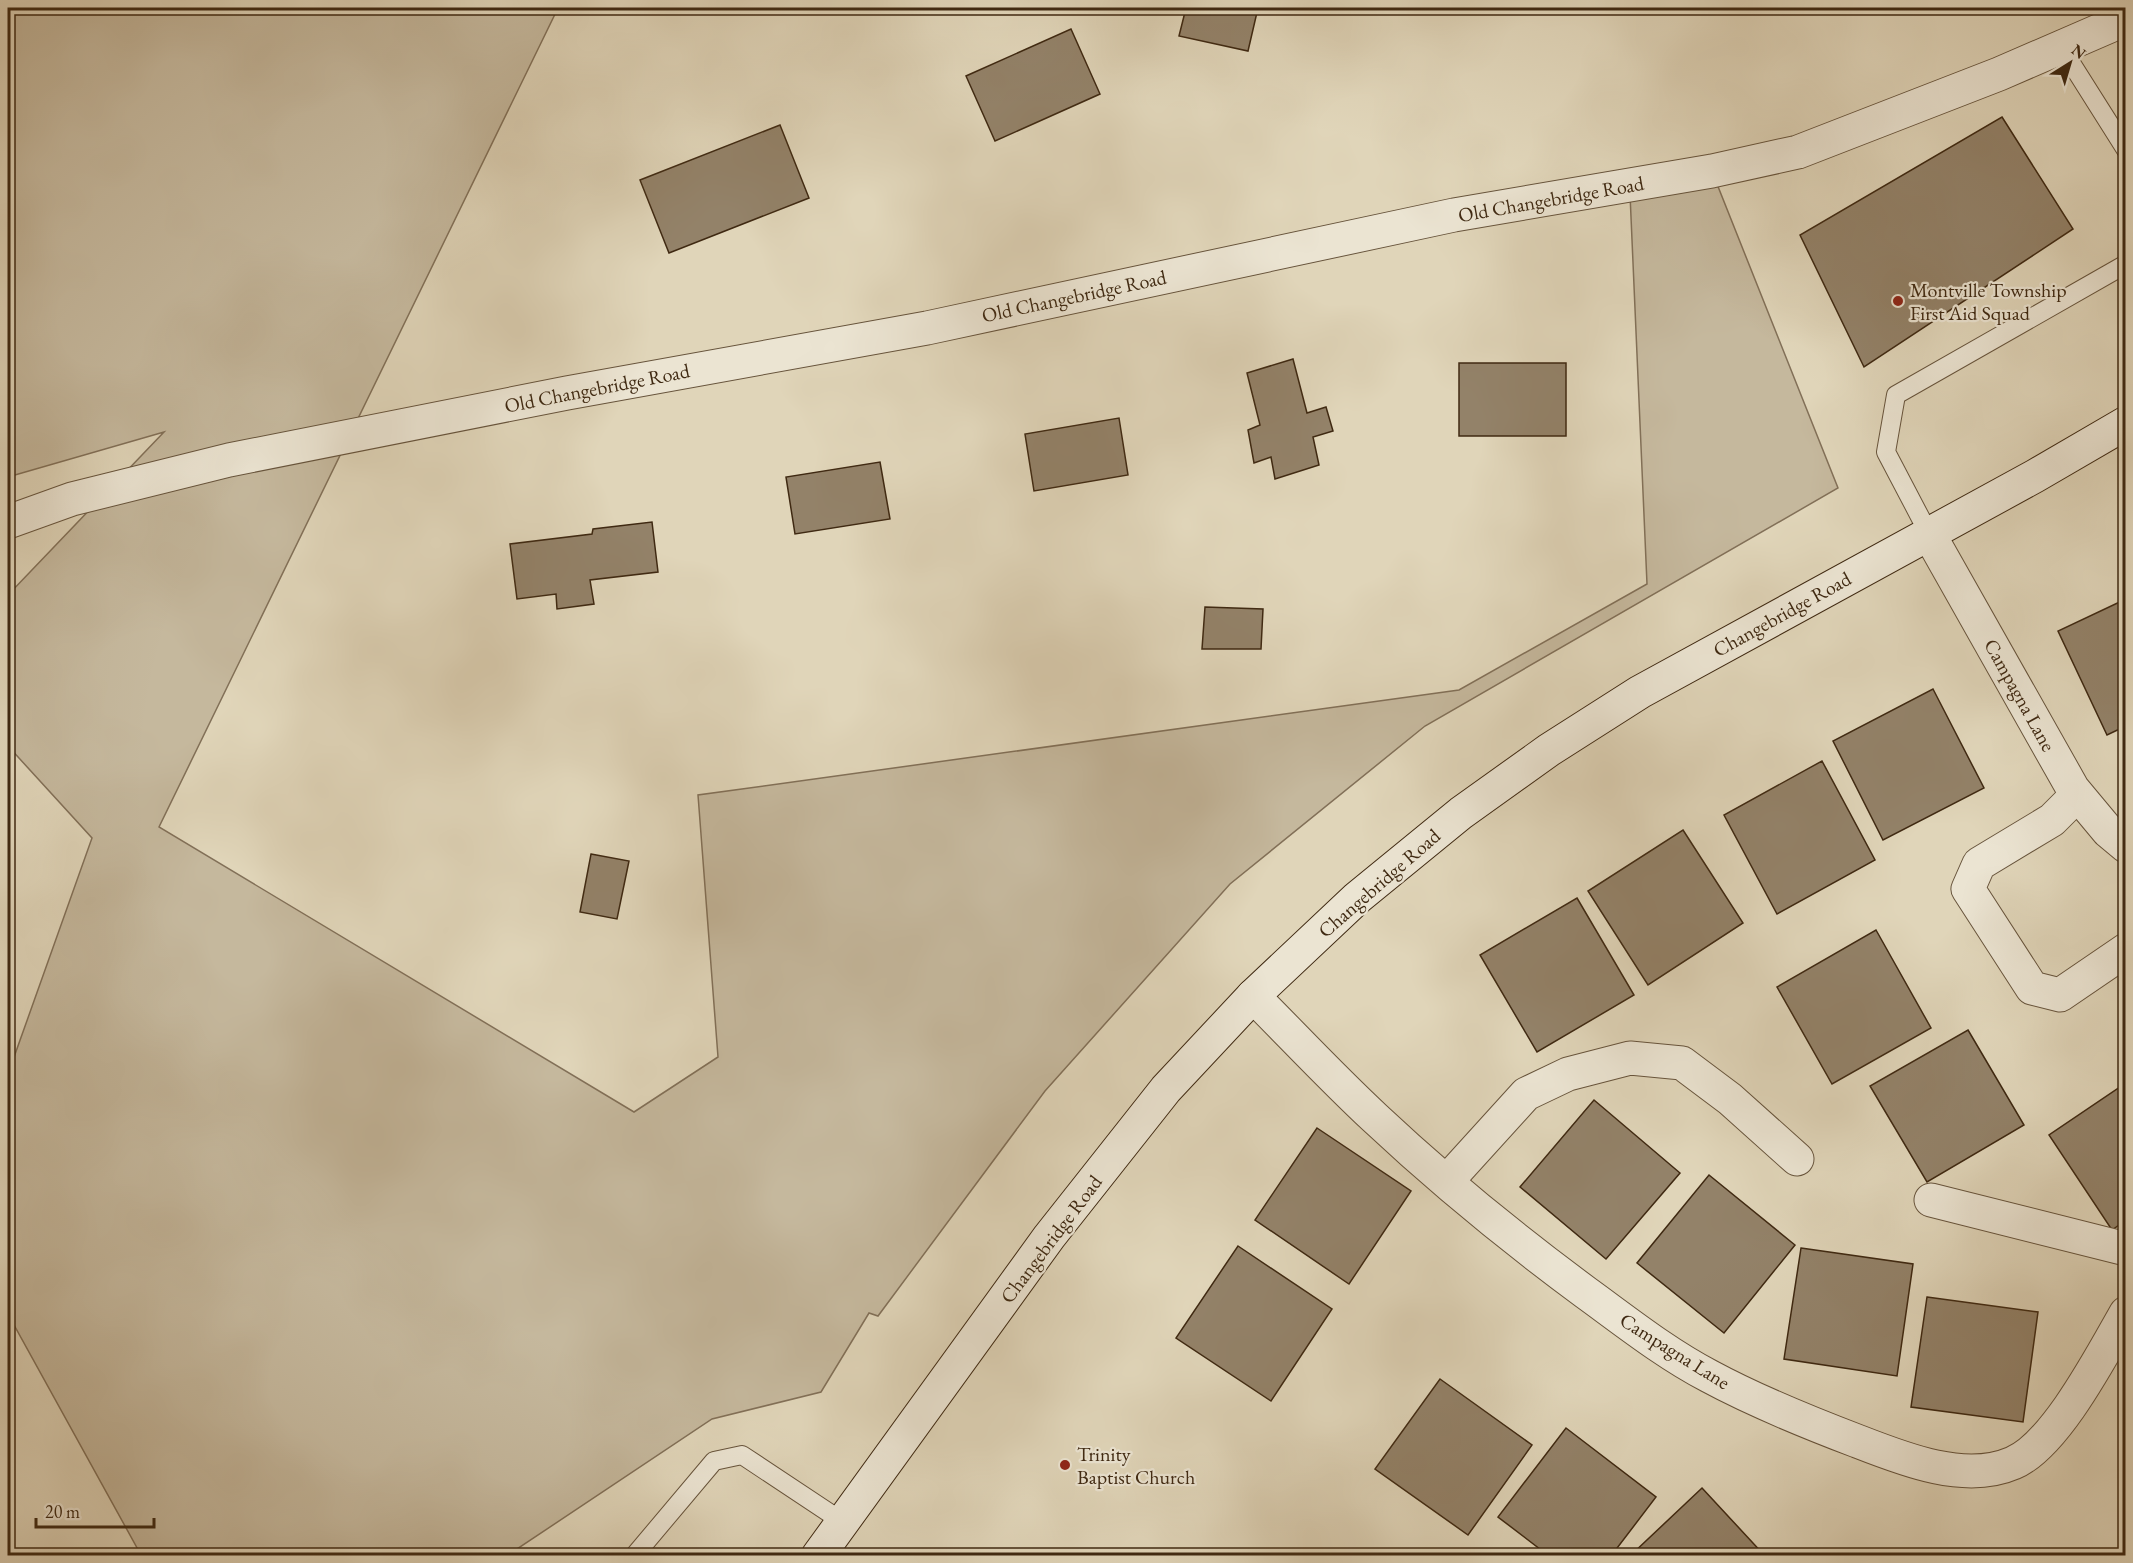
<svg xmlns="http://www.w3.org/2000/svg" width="2133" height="1563" font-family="'EB Garamond',serif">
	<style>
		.green { fill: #c5b89d; stroke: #827058; stroke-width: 1.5 }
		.building { fill: #938269; stroke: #3f2912; stroke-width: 1.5 }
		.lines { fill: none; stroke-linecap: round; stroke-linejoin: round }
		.lane-casing { stroke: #67543c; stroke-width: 20 }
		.street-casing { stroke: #67543c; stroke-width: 35 }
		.secondary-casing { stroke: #3f2912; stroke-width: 35 }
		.lane { stroke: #ebe4d2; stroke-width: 18 }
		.street { stroke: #ebe4d2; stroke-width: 33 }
		.secondary { stroke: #ebe4d2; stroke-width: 33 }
		.poi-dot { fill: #8f2418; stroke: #ebe4d2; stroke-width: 2 }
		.labels { text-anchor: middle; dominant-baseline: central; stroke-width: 4.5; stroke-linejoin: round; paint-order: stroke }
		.street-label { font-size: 20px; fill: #3f2912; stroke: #ebe4d2 }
		.poi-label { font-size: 20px; fill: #3f2912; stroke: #ebe4d2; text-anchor: start }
	</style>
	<rect width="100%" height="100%" fill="#e0d5b9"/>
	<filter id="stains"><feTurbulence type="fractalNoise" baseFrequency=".00333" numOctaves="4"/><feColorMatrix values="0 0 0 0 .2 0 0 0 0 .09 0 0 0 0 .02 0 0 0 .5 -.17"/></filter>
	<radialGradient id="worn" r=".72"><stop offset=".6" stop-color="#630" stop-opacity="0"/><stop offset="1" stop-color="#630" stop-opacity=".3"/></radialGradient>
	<!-- green -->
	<path class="green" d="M8,8H558L159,827L634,1112L718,1057L698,795L1459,690L1647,584L1630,194L1713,174L1838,488L1425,726L1230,884L1045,1091L878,1316L869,1313L821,1392L712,1419L508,1555H141L8,1314V1074L92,838L8,746V595L164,432L8,477Z"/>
	<!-- building -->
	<g class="building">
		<path d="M1186,8H1258L1248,51L1179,36Z"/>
		<path d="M1071,29L1100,94L995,141L966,76Z"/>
		<path d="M2002,117L2073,229L1864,367L1800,235Z"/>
		<path d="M780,125L809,198L669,253L640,180Z"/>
		<path d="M1293,359L1307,413L1326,407L1333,431L1313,437L1319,465L1275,479L1271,457L1254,463L1248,430L1260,425L1247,373Z"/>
		<rect x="1459" y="363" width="107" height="73"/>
		<path d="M1119,418L1128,475L1034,491L1025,434Z"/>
		<path d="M880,462L890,519L795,534L786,477Z"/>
		<path d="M652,522L658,572L590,580L594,604L557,609L556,594L517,599L510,544L592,534L593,529Z"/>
		<path d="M2126,599V726L2107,735L2058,631Z"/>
		<path d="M1205,607L1263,609L1261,649H1202Z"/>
		<path d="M1933,689L1984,788L1883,840L1833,741Z"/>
		<path d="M1822,761L1875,860L1777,914L1724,815Z"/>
		<path d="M1683,830L1743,923L1648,985L1588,891Z"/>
		<path d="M591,854L629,861L617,919L580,912Z"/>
		<path d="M1577,898L1634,995L1537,1052L1480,955Z"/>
		<path d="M1876,930L1931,1028L1832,1084L1777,987Z"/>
		<path d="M1968,1030L2024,1125L1927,1182L1870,1086Z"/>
		<path d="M2126,1083V1220L2112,1230L2049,1135Z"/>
		<path d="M1594,1100L1680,1173L1606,1259L1520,1187Z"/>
		<path d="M1317,1128L1411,1191L1349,1284L1255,1220Z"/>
		<path d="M1709,1175L1795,1245L1724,1333L1637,1263Z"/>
		<path d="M1238,1246L1332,1309L1271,1401L1176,1338Z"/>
		<path d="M1801,1248L1913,1264L1897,1376L1784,1359Z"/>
		<path d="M1927,1297L2038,1312L2023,1422L1911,1407Z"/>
		<path d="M1440,1379L1532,1445L1468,1535L1375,1469Z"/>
		<path d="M1566,1428L1656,1497L1611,1556H1549L1498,1517Z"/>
		<path d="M1702,1488L1765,1556H1630Z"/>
	</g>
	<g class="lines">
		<defs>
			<g id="lane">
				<path d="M2061,47L2126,150"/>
				<path d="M1929,534L1886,452L1896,395L2126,264"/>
				<path d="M634,1556L714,1461L742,1455L843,1522"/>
			</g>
			<g id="street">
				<path d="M8,522L72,499L229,460L567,393L927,328L1454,215L1712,171L1798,152L1999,74L2126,19"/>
				<path d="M1929,534L2073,789L2108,831L2126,846"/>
				<path d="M2077,795L2052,820L1979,864L1968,889L2032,988L2060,995L2126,950"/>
				<path d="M1253,996C1293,1036 1333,1079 1375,1118C1441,1180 1512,1238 1585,1292C1625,1321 1665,1353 1709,1376C1757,1402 1807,1422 1857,1441C1903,1459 1965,1484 2013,1463C2055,1446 2103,1353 2126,1313"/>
				<path d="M1447,1181L1526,1094L1568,1074L1630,1058L1682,1063L1730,1099L1797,1159"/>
				<path d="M1931,1200L2126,1249"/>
			</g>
			<path id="secondary" d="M818,1556L1049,1237L1166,1089L1253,996L1357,898L1461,813L1549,750L1640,692L2035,476L2126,423"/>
		</defs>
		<!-- lane casing -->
		<use href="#lane" class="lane-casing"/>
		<!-- street casing -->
		<use href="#street" class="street-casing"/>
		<!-- secondary casing -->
		<use href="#secondary" class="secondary-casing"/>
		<!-- lane -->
		<use href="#lane" class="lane"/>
		<!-- street -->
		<use href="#street" class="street"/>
		<!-- secondary -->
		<use href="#secondary" class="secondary"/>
	</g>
	<!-- markers -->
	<g class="poi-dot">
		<circle cx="1898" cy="301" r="6"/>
		<circle cx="1065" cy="1465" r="6"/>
	</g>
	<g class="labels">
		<!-- street labels -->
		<g class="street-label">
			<text transform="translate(1551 199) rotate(-10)">Old Changebridge Road</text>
			<text transform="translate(1074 296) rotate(-12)">Old Changebridge Road</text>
			<text transform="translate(597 388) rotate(-11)">Old Changebridge Road</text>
			<text transform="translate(1782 614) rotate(-29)">Changebridge Road</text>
			<text transform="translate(2020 695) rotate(61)">Campagna Lane</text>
			<text transform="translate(1379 883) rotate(-41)">Changebridge Road</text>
			<text transform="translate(1051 1239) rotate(-53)">Changebridge Road</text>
			<text transform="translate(1675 1351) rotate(32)">Campagna Lane</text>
		</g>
		<!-- poi labels -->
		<g class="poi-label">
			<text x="1910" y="290">Montville Township<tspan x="1910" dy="23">First Aid Squad</tspan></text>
			<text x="1077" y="1454">Trinity<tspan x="1077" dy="23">Baptist Church</tspan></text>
		</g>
	</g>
	<!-- margin -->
	<rect width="2133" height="1563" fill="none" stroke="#e0d5b9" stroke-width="30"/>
	<rect x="9" y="9" width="2115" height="1545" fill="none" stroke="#3f2912" stroke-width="3"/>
	<rect x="15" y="15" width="2103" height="1533" fill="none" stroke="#3f2912" stroke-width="1.5"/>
	<!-- north arrow -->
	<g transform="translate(2070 63) rotate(37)" stroke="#ebe4d2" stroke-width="4.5" paint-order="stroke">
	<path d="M0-4.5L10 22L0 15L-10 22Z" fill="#3f2912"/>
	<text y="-9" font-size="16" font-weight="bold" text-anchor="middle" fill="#3f2912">N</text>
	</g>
	<!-- scale -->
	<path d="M36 1518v9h118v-9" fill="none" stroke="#3f2912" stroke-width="3"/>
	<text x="45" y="1518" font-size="18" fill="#3f2912" stroke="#ebe4d2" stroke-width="4.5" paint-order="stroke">20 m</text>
	<rect width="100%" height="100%" filter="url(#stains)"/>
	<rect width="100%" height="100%" fill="url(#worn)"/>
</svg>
